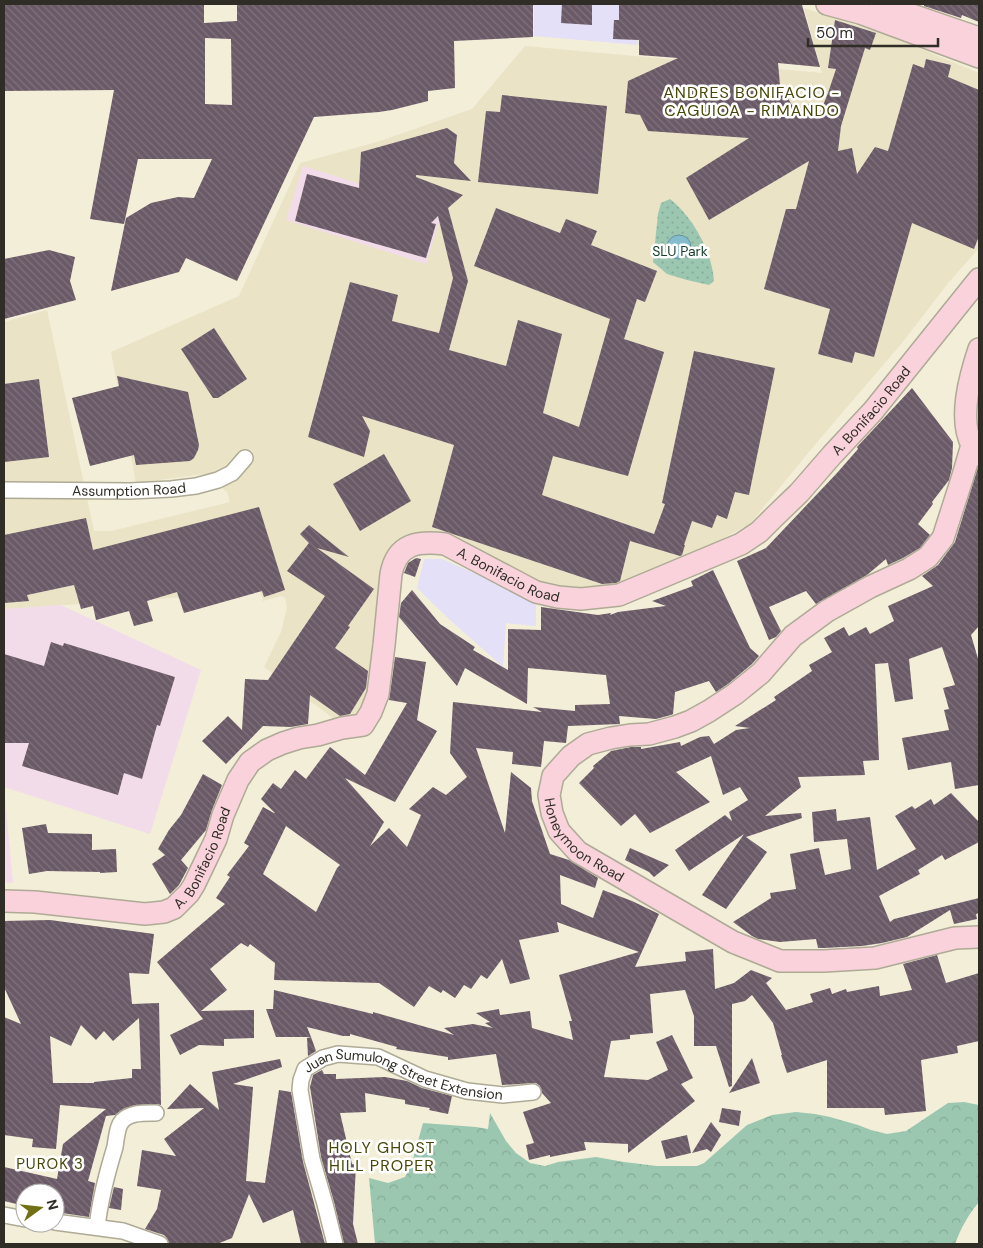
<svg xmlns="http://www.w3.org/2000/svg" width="983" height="1248" font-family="'DM Sans',sans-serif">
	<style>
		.commercial { fill: #e3e0f7 }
		.built { fill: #eae3c6 }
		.medical { fill: #f2dcea }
		.forest { fill: url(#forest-crowns) }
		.park { fill: url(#park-dots) }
		.water { fill: #83bdcd; stroke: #6a929b }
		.building { fill: url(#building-back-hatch); fill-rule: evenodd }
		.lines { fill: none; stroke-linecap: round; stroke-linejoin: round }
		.street-casing { stroke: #aeaa95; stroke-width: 18 }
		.secondary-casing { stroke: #aeaa95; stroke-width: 24 }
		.street { stroke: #fff; stroke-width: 15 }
		.secondary { stroke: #f9d2db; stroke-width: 21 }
		.labels { text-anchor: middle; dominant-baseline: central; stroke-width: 5; stroke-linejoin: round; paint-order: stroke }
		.park-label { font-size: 14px; fill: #143e2d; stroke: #fff }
		.street-label { font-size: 14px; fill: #2f2d25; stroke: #fff }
		.neighbourhood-label { font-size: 15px; letter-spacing: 1px; fill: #484808; stroke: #fff }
		.quarter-label { font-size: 16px; letter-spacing: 1px; fill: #484808; stroke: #fff }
	</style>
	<defs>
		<pattern id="forest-crowns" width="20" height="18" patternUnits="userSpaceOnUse" patternTransform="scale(1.25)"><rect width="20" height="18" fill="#9bc7b1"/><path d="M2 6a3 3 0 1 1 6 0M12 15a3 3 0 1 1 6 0" fill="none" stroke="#86ab98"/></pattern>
		<pattern id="park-dots" width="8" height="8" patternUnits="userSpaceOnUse" patternTransform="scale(1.25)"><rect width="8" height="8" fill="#9bc7b1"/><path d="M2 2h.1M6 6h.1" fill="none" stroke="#86ab98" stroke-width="1.8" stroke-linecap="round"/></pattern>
		<pattern id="building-back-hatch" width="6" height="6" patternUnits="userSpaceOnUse" patternTransform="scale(1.25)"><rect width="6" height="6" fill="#6a5966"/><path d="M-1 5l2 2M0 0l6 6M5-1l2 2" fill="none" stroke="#80737c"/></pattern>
	</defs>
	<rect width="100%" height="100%" fill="#f3eed8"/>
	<!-- commercial -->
	<g class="commercial">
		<path d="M534,4H639L638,45L534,36Z"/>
		<path d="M424,559H442L536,600V626L506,623L503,667L449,619L417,588Z"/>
	</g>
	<!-- built -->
	<path class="built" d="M804,8L890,36L979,73V248L949,282L902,343L818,441L750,524L619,594H571L411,537L367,711L341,724L264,667L281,632L287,607L285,598L281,596L263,601L248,555L259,592L4,609V322L47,310L94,531H111L230,502L227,492L204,474L136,483L111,352L239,296L300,163L377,142L472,109L525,46L822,73Z"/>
	<!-- medical -->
	<g class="medical">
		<path d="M303,166L443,210L426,264L286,220Z"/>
		<path d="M61,605L201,670L150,834L4,787V609Z"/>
		<path d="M4,787L13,883L4,882Z"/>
	</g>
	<!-- forest -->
	<path class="forest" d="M964,1102L979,1105V1202C968,1215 961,1228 955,1244H375L369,1178L388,1183L405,1177L413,1159L423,1123L476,1127L488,1129L490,1113L506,1141L516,1153L530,1163L545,1166L558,1162L596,1157L624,1162L657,1166H697L704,1163L747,1125L772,1115L796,1112L815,1114L830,1117L858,1125L871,1130L887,1134L906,1131L948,1103Z"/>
	<!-- park -->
	<path class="park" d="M670,199C693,217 712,252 714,281L709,285L687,280L667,274L653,262L658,214L661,203Z"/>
	<!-- water -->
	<circle class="water" cx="679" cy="247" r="12"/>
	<!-- building -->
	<g class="building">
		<path d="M4,4H204V23L237,21V4H533V37L454,41L455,88L428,91V101L392,110L379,112L314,117L237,281L186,258L179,272L111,291L126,218L151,203L178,197L194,198L212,159H138L124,224L90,219L114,90L4,91ZM205,38L231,39L232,105L205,104Z"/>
		<path d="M562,4H592V25L561,23Z"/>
		<path d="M619,4H797L802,5L820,67L778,63L780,85L796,112L809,104L818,118L828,93L836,69L828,68L835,20L876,33L870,50L865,48L841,126L838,151L852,148L857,174L875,147L888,151L913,64L924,68L926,59L951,65L948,77L979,90V236L974,249L912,223L874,357L855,352L852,363L818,354L830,309L764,289L786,209H796L809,161L709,220L686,178L749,138L648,131L640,115L625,113L628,81L678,58L639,55V40L613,39L614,20H619Z"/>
		<path d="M924,4H979V22L962,15L961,18L924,6Z"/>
		<path d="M502,95L607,106L598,194L478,182L486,111L500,112Z"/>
		<path d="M447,128L457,135L454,163L471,181L416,175V177L463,195L448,208L468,281L449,350L506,366L518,320L562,334L543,413L579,427L610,319L474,266L496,208L560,233L566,219L597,231L591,245L657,271L645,302L637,299L624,339L664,352L628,476L553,456L542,495L654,534L665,504L662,503L694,351L775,368L749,495L735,492L727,519L717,515L712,528L692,521L684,545H685L682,555L680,556L630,541L620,581L616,583L602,584L432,527L454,445L362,416L370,431L364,457L308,437L350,282L398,295L392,321L439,333L453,278L438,216L431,223L436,224L426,258L295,221L307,174L359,188L361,152Z"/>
		<path d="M49,250L75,257L70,281L76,300L4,319V259Z"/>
		<path d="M214,328L247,379L218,398H213L181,349Z"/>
		<path d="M117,376L188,392L199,445L198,450L194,458L190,461L136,465L134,455L90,466L72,398L119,386Z"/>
		<path d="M39,379L49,457L4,462V384Z"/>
		<path d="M912,388L953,442L952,468L949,480L932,502L933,504L918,524L930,535L920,548L903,558L888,565L886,559L867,575L816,604L806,591L769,607L781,631L776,637L769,640L737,561L766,548L837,473L858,449L857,447Z"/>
		<path d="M384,454L411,501L360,531L333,484Z"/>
		<path d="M978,467L979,626L971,635L979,662V785L955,789L951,762L908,770L902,738L949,730L944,710L949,709L943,688L955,685L942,647L909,659L913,699L895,702L888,663L875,664L879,760L863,761L865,775L798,777L801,787L765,816L801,813L802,818L746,837L767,852L726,909L702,895L744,834L689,871L675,850L725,815L732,821L729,812L748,800L740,787L723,795L711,756L676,772L710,802L650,833L635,814L621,826L579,783L594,768L593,766L611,751L631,747H641V749L680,742L681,746L700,737L709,736L714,744L736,730L750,728L735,726L776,700L774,697L812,671L809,665L832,652L824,638L844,627L849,636L866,627L870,634L894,621L888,606L933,586L922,576L938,565L955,542Z"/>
		<path d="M259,507L285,590L264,597L262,591L184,613L177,592L147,601L153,621L134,626L129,611L96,620L93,606L81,609L74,585L27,595L29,601L4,603V535L86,518L93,550Z"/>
		<path d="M309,525L349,557L317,548L374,589L348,626L350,627L335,648L368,671L366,688L350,714L340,716L310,695L308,724L291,727L263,726L226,764L202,741L228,716L242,730L245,679L268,680L325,596L287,571L309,543L300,534Z"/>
		<path d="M416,558L421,559L415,577L404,573L408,563Z"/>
		<path d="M713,570L750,648L759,656L752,664L728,684L716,692L709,681L675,692L673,714L671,715L656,719L619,716L620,724L568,726L566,743L544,741L541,767L512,764L513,752L476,748L505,833L511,772L531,788L532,801L550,854L569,860L598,878L595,888L560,875L561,904L593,918L603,890L632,901L659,914L635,967L686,961L685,952L713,949L715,989L734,983L751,970L772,978L766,983L786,1010L813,1002L810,994L830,988L832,994L846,989L847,992L879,986L880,996L912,990L903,964L937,955L946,983L979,973V1041L957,1046L958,1053L921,1060L926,1111L885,1115L884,1108H827V1060L787,1073L781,1055H782L773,1023L752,995L745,1001L732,1004V1086L729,1087L716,1046H694V1016L685,990L650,994L653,1033L630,1035V1039L611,1041L604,1077L648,1080L668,1070L656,1042L672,1035L693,1078L681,1084L695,1101L628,1153V1144L584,1142L586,1150L550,1157V1155L529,1160L526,1145L534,1143L523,1112L551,1103L542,1093L540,1086L536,1083H534L502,1085L496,1054L448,1060V1057L396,1049L397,1047L350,1034V1036H343L307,1027L311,1037H276L266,1009H273L274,990L373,1014V1012L454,1035L444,1028L473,1024L493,1028L485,1023L490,1022L476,1013L499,1009L500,1015L530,1011L532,1028L573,1040L569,1021H572L559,975L639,952L557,922L559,932L519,940L530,979L510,984L502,959L487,979L481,975L471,989L464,985L455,998L443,990L441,993L429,986L414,1007L379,983L274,980L275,963L250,944L248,947L241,943L210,969L227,990L201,1011L254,1010V1038L224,1039V1046L199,1045L180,1055L170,1035L203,1019L157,962L225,904L216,898L230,877L227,875L249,846L244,843L263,807L274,813H275L261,799L273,783L281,789L295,770L306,779L330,747L365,775L407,703L389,700L395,657L426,662L417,720L437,731L395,802L345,778L384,822L370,846L389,828L407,847L421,815L409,809L433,787L446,795L467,777L450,753L453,702L542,712L533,707L575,711V705L610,704L606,675L528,668L527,704L465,668L457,686L399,617L401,603L412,590L440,624L475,647L473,650L508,670V629L541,630V607L598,615L611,613L610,615L618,612L666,606L652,601L693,586L691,581ZM286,826L340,865L337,868L316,912L263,874Z"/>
		<path d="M51,642L63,646L64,643L175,677L160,726L157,725L142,779L124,773L118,795L22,766L29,743H4V654L44,666Z"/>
		<path d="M203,774L222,785L212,810L206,830L181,860L188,868L179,885L170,894L152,864L165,855L158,849L169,830L181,815Z"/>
		<path d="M951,793L979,822V842L945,860L942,855L918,870L920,874L879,896L890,922L894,919L979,898V913L976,914L977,919L954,924L950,910L907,937L882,943L862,946L824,948H818L816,939L780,942L758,939L752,936L733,922L771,898L770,893L796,889L790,854L819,848L825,875L851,869L847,839L814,842L812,812L836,809L837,821L870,817L877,870L916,849L895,816L912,806L915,809L931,799L934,805Z"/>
		<path d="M46,824L48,833L92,834V850L116,849L117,872L100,873V872L47,871L29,874L22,828Z"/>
		<path d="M630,848L669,865L654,877L649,872L625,860Z"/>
		<path d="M50,920L154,934L149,974L129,973L132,1004L159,1003L161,1105L156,1104L135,1105L123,1109L115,1115L106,1116L88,1181L95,1183L89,1217L55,1212V1193H25V1206L4,1201V1167L57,1179L63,1144L106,1109L60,1105L56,1149L32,1147L33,1139L4,1135V1017L21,1024L4,987V921ZM139,1018L141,1069H132V1078L94,1082V1083H53L50,1036L71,1046L81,1025L96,1040L104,1031L113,1041Z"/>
		<path d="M311,1037L316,1051L308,1056L307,1038Z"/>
		<path d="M752,1058L760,1083L729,1093Z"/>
		<path d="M280,1059L282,1067L233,1084L253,1087L246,1181L265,1183L279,1090L291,1092L303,1162L325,1244H301L293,1210L263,1223L249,1194L232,1238L217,1244H169L167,1238L164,1235L145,1229L157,1209L161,1190L137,1186L142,1150L176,1156L164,1139L204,1108L167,1109L190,1084L219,1110L212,1072Z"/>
		<path d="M322,1070L324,1074H336V1079L385,1077L407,1081L422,1088L452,1096L448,1114L429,1110L430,1108L405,1104V1100L365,1093L366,1112L340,1113L352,1164L356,1165L353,1224L358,1244H344L334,1202L321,1157L310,1087L313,1075Z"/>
		<path d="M722,1108L741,1111L739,1126L719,1122Z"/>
		<path d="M711,1122L721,1135L711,1152L707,1149L692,1153Z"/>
		<path d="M687,1135L691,1153L666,1159L661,1141Z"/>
		<path d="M114,1187L123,1189L121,1210L109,1208Z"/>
	</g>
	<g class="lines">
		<defs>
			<g id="street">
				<path id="s1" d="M4,490L130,491L171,489L196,486L218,480L232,473L245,458"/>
				<path d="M4,1215L25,1219"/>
				<path d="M55,1222L123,1231L160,1244"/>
				<path d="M97,1227C100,1200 107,1173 115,1147C116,1140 117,1130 120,1124C127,1112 144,1113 156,1113"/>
				<path id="s2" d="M335,1244L325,1204L312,1159L300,1090L301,1080L305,1069L323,1058L338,1054L378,1057L425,1079L467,1091L503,1095L533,1092"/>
			</g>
			<g id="secondary">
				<path d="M827,4L860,13L979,57"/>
				<path d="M880,4L979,38"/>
				<path id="s3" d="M972,445L962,479L943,538L928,557L909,569L870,587L827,611L793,636L761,673L735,694L709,711L691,721L675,727L649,734L630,735L611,738L588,744L571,756L553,776L549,795L552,813L559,831L578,852L733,942L780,961H824L875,958L955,938L979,937"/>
				<path d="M979,455C977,452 974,449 972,445C958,419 970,376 979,349"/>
				<path id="s4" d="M4,901L35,902L145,914L164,912L174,908L189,893L194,885L216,839L223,815L238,780L250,762L267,750L283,743L299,738L318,735L342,728L363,725L371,712L378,694L384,645L391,574C397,543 418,541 445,544L536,592L558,597L581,599L619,595L741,544L759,532L774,517L799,493L832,455L873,411L979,279"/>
			</g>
		</defs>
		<!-- street casing -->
		<use href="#street" class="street-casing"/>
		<!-- secondary casing -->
		<use href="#secondary" class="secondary-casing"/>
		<!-- street -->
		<use href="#street" class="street"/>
		<!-- secondary -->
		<use href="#secondary" class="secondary"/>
	</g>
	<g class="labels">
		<!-- park labels -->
		<g class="park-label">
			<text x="680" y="251">SLU Park</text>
		</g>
		<!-- street labels -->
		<g class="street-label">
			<text stroke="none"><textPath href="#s4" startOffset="1190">A. Bonifacio Road</textPath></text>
			<text stroke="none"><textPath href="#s1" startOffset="125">Assumption Road</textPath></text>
			<text stroke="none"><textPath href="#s4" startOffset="755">A. Bonifacio Road</textPath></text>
			<text stroke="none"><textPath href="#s3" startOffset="646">Honeymoon Road</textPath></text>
			<text stroke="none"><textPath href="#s4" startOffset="230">A. Bonifacio Road</textPath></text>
			<text stroke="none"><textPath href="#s2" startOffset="284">Juan Sumulong Street Extension</textPath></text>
		</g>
		<!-- neighbourhood labels -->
		<g class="neighbourhood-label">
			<text x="50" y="1164">PUROK 3</text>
		</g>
		<!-- quarter labels -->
		<g class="quarter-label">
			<text x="752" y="92">ANDRES BONIFACIO -<tspan x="752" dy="18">CAGUIOA - RIMANDO</tspan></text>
			<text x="382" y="1147">HOLY GHOST<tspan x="382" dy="18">HILL PROPER</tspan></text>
		</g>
	</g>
	<!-- border -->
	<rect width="983" height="1248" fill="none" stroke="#2f2d25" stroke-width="10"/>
	<!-- north arrow -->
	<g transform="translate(40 1208) rotate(75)"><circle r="24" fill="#ffffff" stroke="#acaba8"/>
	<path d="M0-4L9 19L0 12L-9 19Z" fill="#717014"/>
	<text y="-8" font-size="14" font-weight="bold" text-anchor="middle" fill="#2f2d25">N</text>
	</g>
	<!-- scale -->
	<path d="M808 38v8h130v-8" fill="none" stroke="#2f2d25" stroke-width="2.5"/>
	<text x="816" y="38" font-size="15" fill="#2f2d25" stroke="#ffffff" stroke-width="4" paint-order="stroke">50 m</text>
</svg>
